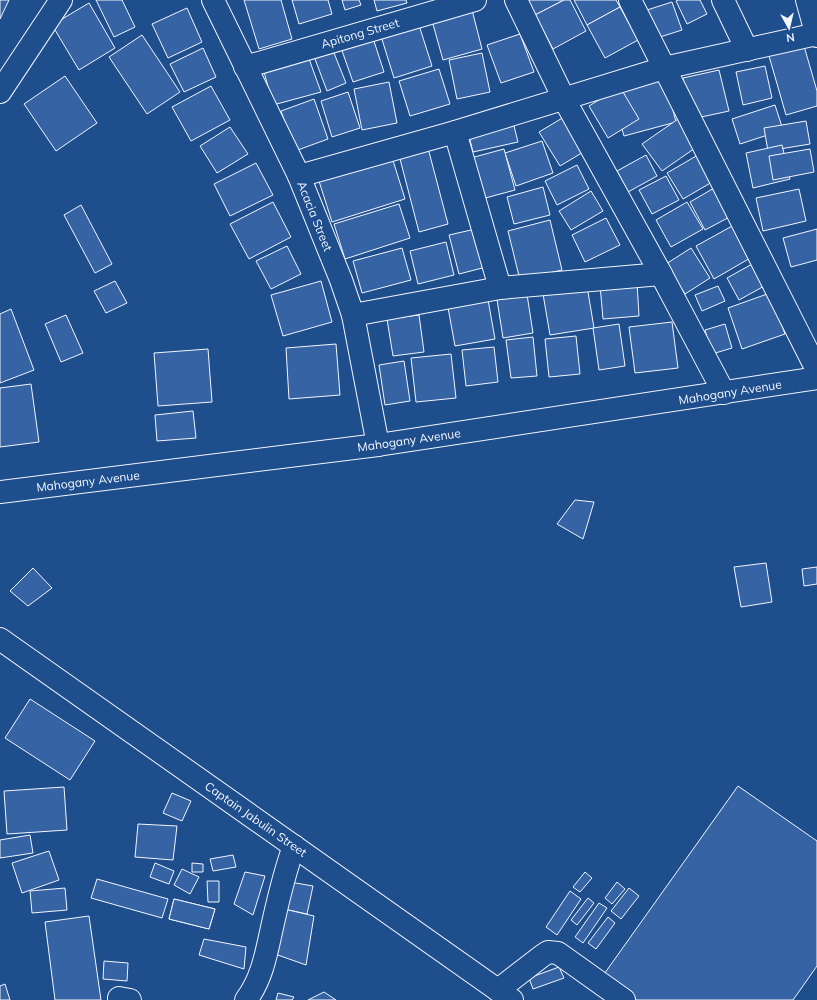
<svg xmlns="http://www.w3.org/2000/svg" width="817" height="1000" font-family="Mulish,sans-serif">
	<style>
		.building { fill: #3563a3; stroke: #f2f6ff }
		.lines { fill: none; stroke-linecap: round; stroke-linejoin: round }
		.minor-casing { stroke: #f2f6ff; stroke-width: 24 }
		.minor { stroke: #1f4e8c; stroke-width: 22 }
		.labels { text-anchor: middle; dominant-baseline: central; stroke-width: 3; stroke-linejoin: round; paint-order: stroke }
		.street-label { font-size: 12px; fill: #f2f6ff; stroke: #1f4e8c }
	</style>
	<rect width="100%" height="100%" fill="#1f4e8c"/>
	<!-- building -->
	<g class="building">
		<path d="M0,0H9L0,19Z"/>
		<path d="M96,0H122L135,27L114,37Z"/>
		<path d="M244,0H281L292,39L259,49Z"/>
		<path d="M292,0H328L332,14L299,24Z"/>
		<path d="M342,0H359L361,5L345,10Z"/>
		<path d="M374,0H406L407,3L377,11Z"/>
		<path d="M527,0H564L535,15Z"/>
		<path d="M564,0H570L586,31L553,49L535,15Z"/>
		<path d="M574,0H616L620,7L587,25Z"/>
		<path d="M678,0H700L707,14L687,24L676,1Z"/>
		<path d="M672,2L682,30L657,38L647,10Z"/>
		<path d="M89,3L115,48L79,70L52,25Z"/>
		<path d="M471,6L482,49L443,60L431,17Z"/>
		<path d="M620,7L638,40L605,58L587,25Z"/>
		<path d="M187,8L202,42L168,58L152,24Z"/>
		<path d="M418,22L432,66L394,78L380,33Z"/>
		<path d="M520,34L534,72L501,83L487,45Z"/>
		<path d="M142,35L180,92L147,114L109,57Z"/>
		<path d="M372,35L384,72L353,82L340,45Z"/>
		<path d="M330,43L346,83L327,91L312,51Z"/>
		<path d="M804,46L817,91V106L786,115L769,56Z"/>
		<path d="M203,48L216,77L184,92L170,64Z"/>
		<path d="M482,53L490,92L457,99L449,60Z"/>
		<path d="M308,56L321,92L273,105L263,68Z"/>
		<path d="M765,66L772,98L743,105L736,72Z"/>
		<path d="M439,69L450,104L410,116L399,81Z"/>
		<path d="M719,70L729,111L692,119L683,78Z"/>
		<path d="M663,71L676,122L624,136L610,85Z"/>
		<path d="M65,76L97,123L56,151L24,104Z"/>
		<path d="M389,82L397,123L362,130L354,89Z"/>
		<path d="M211,86L230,120L191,141L172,107Z"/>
		<path d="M620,87L639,119L608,138L589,106Z"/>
		<path d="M348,92L360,128L332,137L321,101Z"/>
		<path d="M314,99L328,139L295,151L281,111Z"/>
		<path d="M775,105L783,130L740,144L732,119Z"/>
		<path d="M564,117L585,151L560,166L539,132Z"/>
		<path d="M678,119L698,146L662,171L642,144Z"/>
		<path d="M806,121L810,144L768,151L764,128Z"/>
		<path d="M514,126L518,142L473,152L469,136Z"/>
		<path d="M230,127L248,154L217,173L200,146Z"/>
		<path d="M542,141L553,173L516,186L505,153Z"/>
		<path d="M782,145L790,179L753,188L746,153Z"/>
		<path d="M428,148L448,224L419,232L399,155Z"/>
		<path d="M504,149L515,190L478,200L467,159Z"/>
		<path d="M810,149L814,172L773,180L769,156Z"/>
		<path d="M703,152L719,178L683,199L667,173Z"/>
		<path d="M391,154L405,199L332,222L318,178Z"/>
		<path d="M646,155L657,176L628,192L617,171Z"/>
		<path d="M256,163L273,195L230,216L214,184Z"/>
		<path d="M577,165L589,189L557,205L545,181Z"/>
		<path d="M666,176L679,200L652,214L639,190Z"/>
		<path d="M721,184L737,213L705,230L690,202Z"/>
		<path d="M543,187L550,215L514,224L507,197Z"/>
		<path d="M799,189L806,221L763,231L756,198Z"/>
		<path d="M591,191L603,211L571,230L559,211Z"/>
		<path d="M273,202L291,237L249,259L230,224Z"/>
		<path d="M687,202L703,229L671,247L656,220Z"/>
		<path d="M399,204L410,238L345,259L334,224Z"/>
		<path d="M81,205L112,264L95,273L64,215Z"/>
		<path d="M606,218L620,245L585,262L572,235Z"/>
		<path d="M550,220L562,270L520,280L508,231Z"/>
		<path d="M734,225L752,257L714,279L696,246Z"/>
		<path d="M480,228L490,266L459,274L449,235Z"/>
		<path d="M817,229V260L791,267L783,238Z"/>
		<path d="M446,242L454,275L418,284L410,251Z"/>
		<path d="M287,246L301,274L271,289L256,261Z"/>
		<path d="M402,248L411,280L362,293L353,261Z"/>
		<path d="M691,248L710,278L685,294L666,264Z"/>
		<path d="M754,263L766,285L739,300L727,278Z"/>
		<path d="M115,281L127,303L106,313L94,291Z"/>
		<path d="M321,281L332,322L283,336L271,295Z"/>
		<path d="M637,282L639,316L603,319L600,285Z"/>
		<path d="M587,286L594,328L550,335L543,294Z"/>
		<path d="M718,286L725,301L702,311L695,295Z"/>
		<path d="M526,288L533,333L503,338L496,293Z"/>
		<path d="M770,293L785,334L742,349L728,308Z"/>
		<path d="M487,294L495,339L455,346L447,302Z"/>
		<path d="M11,309L34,370L0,383V314Z"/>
		<path d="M66,315L83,353L61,362L45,324Z"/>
		<path d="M419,315L424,352L393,356L387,319Z"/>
		<path d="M672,322L678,368L635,373L629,327Z"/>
		<path d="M619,324L625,366L599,370L593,328Z"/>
		<path d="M725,324L732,348L712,354L705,330Z"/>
		<path d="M576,336L580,374L549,377L545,339Z"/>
		<path d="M533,337L537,376L511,378L506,340Z"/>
		<path d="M336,344L340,395L289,399L286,348Z"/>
		<path d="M494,347L498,382L466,386L462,350Z"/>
		<path d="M208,349L212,402L158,406L154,353Z"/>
		<path d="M451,354L456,398L416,402L411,358Z"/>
		<path d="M404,361L410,401L385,405L379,365Z"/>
		<path d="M31,384L39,442L0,447V388Z"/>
		<path d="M193,411L196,438L157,441L155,415Z"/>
		<path d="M575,500L594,502L583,539L557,524Z"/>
		<path d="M766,563L772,602L741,607L734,567Z"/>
		<path d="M817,567V584L804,586L802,569Z"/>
		<path d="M33,568L52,588L28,606L10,591Z"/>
		<path d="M30,699L95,741L70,780L5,738Z"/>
		<path d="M738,786L817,841V966L793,1000H635L602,977Z"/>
		<path d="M64,787L67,830L7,834L4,791Z"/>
		<path d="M172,793L191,801L182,821L163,813Z"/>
		<path d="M138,824L177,826L173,860L135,857Z"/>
		<path d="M30,835L33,853L0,858V840Z"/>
		<path d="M49,851L59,880L22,893L12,863Z"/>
		<path d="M233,855L236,867L213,871L210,859Z"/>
		<path d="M155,863L174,871L169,884L150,877Z"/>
		<path d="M192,863L203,864V872H192Z"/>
		<path d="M182,869L199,877L190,894L174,885Z"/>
		<path d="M245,872L265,876L253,915L234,904Z"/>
		<path d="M585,872L592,878L580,892L573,887Z"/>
		<path d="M97,879L168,899L162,918L91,898Z"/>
		<path d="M207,881H219V902H208Z"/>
		<path d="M290,882L313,886L307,914L284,909Z"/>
		<path d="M617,882L625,889L612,904L605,898Z"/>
		<path d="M65,888L67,910L32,913L30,891Z"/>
		<path d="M629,888L639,896L621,919L611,911Z"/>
		<path d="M570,891L581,899L557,935L546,927Z"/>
		<path d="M588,898L594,903L577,925L571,920Z"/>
		<path d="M174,899L215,909L209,929L169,919Z"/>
		<path d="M174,899L215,909L209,929L169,919Z"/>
		<path d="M599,903L607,908L583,943L575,937Z"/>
		<path d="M284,909L314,916L306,965L275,954Z"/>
		<path d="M89,916L101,1000H55L45,922Z"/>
		<path d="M608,917L615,923L596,949L588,943Z"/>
		<path d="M204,939L246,947L244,969L199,955Z"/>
		<path d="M104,961L128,963L127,981L103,979Z"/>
		<path d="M559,967L564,978L533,989L529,978Z"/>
		<path d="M5,984L10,1000H0V986Z"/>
		<path d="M324,992L336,1000H308Z"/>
		<path d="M278,993L294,997L292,1000H276Z"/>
	</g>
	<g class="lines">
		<defs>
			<g id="minor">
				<path d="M213,0L299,176L341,280L353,315L378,445"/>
				<path d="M516,0L564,99L661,274L724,393"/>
				<path d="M630,0L817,370"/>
				<path d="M723,0L747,50"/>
				<path d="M807,0L817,36"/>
				<path d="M245,67L475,0"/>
				<path d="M0,92L61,0"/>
				<path d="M455,132L500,288"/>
				<path d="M299,176L455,132L664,68L817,34"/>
				<path d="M353,315L500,288L661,274"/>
				<path d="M0,492L378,445L817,378"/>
				<path d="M0,639L512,1000"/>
				<path d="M498,990L542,956L548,952L558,953L624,1000"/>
				<path d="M119,998L130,1000"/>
				<path d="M246,1000C263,978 267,949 273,923C279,896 285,871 294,846"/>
			</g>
		</defs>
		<!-- minor casing -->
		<use href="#minor" class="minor-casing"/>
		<!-- minor -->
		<use href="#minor" class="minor"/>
	</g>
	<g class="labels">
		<!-- street labels -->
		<g class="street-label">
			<text transform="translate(360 33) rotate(-16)">Apitong Street</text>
			<text transform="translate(315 216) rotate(68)">Acacia Street</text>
			<text transform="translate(730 392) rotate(-9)">Mahogany Avenue</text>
			<text transform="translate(409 440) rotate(-8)">Mahogany Avenue</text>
			<text transform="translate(88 481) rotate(-7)">Mahogany Avenue</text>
			<text transform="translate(256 819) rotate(35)">Captain Jabulin Street</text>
		</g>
	</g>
	<!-- north arrow -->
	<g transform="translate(789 28) rotate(172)" stroke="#1f4e8c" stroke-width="3" paint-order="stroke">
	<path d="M0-3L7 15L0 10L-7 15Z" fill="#f2f6ff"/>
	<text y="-6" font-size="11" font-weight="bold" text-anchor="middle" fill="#f2f6ff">N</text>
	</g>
</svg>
